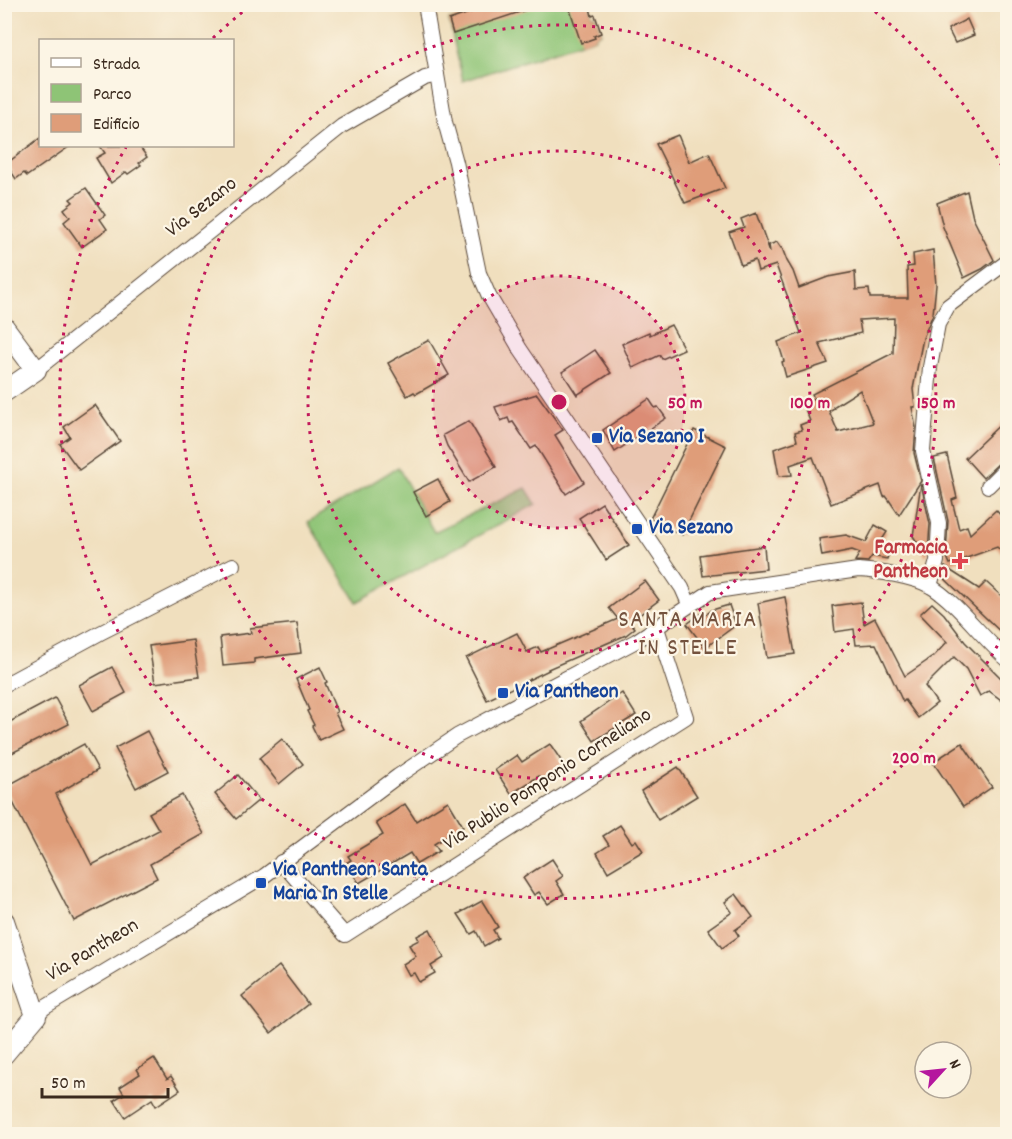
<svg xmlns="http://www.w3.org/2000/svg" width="1012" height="1139" font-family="Dekko,sans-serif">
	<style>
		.green { fill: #8ec476; stroke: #64774a; stroke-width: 1.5 }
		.building { fill: #df9d79; fill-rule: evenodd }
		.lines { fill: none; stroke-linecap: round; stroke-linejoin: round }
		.street-casing { stroke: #564536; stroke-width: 16 }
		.secondary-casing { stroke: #564536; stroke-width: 22 }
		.street { stroke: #fff; stroke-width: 14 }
		.secondary { stroke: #fff; stroke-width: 20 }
		.ring { fill: none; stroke: #c2185b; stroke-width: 3; stroke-dasharray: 3 6 }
		.transit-dot { fill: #1a4fb4; stroke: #fcf5e5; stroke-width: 2 }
		.health-dot { fill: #e0444e; stroke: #fcf5e5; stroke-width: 2 }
		.labels { text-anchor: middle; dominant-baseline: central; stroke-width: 4.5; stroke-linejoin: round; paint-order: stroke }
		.street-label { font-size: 21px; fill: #3b2a1e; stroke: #fcf5e5 }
		.transit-label { font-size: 21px; font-weight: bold; fill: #164399; stroke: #fcf5e5; text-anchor: start }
		.health-label { font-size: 21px; font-weight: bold; fill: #be3a42; stroke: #fcf5e5; text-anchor: end }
		.quarter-label { font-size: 24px; letter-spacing: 1.5px; fill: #74523e; stroke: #fcf5e5 }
		.centre { fill: #c2185b; stroke: #fcf5e5; stroke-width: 3 }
		.ring-label { font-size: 18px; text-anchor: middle; font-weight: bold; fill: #c2185b; stroke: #fcf5e5; stroke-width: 4.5; stroke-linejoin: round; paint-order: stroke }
	</style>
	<rect width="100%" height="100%" fill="#fcf5e5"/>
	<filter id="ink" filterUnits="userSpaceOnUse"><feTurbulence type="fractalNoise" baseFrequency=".0167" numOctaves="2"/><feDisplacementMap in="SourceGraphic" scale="12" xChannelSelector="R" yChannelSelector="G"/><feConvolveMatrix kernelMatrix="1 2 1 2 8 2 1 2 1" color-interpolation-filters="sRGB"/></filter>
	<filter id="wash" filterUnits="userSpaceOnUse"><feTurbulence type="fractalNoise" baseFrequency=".008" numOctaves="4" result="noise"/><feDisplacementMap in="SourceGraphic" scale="24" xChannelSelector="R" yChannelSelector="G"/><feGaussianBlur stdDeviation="1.35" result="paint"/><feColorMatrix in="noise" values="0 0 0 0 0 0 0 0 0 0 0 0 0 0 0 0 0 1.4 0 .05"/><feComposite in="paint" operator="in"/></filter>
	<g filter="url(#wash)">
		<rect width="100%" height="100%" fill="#f0dfbe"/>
		<!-- green -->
		<g class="green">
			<path d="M495,5H585L590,8L592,16L595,15L601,33L594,36L595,38L463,81L449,20Z"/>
			<path d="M398,467L434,532L526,488L536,504L357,602L308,522Z"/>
		</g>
		<g id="blocks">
			<!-- building -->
			<g class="building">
				<path d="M495,4H535V7L453,34L449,20Z"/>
				<path d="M568,4H589L592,16L595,15L601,33L594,36L595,38L581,43Z"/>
				<path d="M967,19L974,35L955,43L948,29Z"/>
				<path d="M678,135L689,162L709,153L725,188L685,203L656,144Z"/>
				<path d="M40,138V146H70L27,176L24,173L16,179L6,164Z"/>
				<path d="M100,146H139L147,157L139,163L141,165L128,174L126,172L111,183L96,158L105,153Z"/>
				<path d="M86,188L105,215L100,219L107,229L82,247L64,222L70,217L64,209L73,202L70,199Z"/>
				<path d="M967,191L973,218L994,260L982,269L964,278L943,227L937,203Z"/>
				<path d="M756,213L770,252L769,245L777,242L781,248H782L787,261L793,271L799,288L828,277L855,272L856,290L869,289L870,298H908L907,267L914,266L913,254L933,250L936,285L933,314L923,338L913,389L915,407H912L916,428L914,453L921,481L899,515L889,500L886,496L884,497L880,485L831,504L813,457L790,465L792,475L779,476L774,449L797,441L795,432L802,430L800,425L810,421L803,404L814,398L812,394L893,353L894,318L859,320L861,333L819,343L828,363L786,377L782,362L784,361L778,342L801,333L776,265L758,271L755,260L741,265L729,232L744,227L741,219ZM860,390L873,423L838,432L829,411L834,408L833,407Z"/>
				<path d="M671,325L684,349L662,359L660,355L633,368L622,344L649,332L650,335Z"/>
				<path d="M429,340L449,375L416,394L414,392L407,396L388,363Z"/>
				<path d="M595,350L611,373L577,395L562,372Z"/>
				<path d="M537,394L563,430L555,435L584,482L566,494L536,446L531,449L513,422L510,423L508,418L501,421L495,407Z"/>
				<path d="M649,399L655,408L658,407L666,418L615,452L603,430Z"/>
				<path d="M95,405L120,441L79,470L60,444L70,437L64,427Z"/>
				<path d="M1008,417V457L1002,460L983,478L965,458Z"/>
				<path d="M469,421L496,467L469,482L447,446L443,435Z"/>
				<path d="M694,430L726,446L682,535L650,519Z"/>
				<path d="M947,455L957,498L952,500L959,529L967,526L970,534L996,510L1008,524V558L997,547L950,564L946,555L948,521L934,458Z"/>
				<path d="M438,479L450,502L426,516L413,492Z"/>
				<path d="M921,484L930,524L928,553L926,556L913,536Z"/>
				<path d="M602,503L629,545L606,560L579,518Z"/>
				<path d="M875,525L887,532L878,546L890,550L887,559L872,556L868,562L855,561L860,553L852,550L822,556L819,539L846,535L866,542Z"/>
				<path d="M764,546L766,569L703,576L700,555Z"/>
				<path d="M945,567L979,589L986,582L1008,602V639L942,576Z"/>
				<path d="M645,581L659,600L630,622L635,628L626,635L548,669L549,670L487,700L466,658L517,633L527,652L538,647L541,652L618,619L609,608Z"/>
				<path d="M785,597L795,654L767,658L758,603Z"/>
				<path d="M861,602L864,624L875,618L905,676L934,656L947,642L920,614L932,603L944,614L965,642L1008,685V705L989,691L980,696L966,669L954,657L925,686L937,703L918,718L905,700L903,702L876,644L856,645L854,629L835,632L832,606Z"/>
				<path d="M729,605L736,625L705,648L687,624L702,613L704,616L712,610Z"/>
				<path d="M297,623L301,653L254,659V663L223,666L220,637L251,633L250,628Z"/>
				<path d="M193,640L199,677L155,683L149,646Z"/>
				<path d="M112,667L126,693L93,711L79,685Z"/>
				<path d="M320,667L327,682L325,683L337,712L335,713L343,729L319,740L312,726L314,725L307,711L309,710L296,679Z"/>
				<path d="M622,693L636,715L594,741L581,721Z"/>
				<path d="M55,698L69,724L4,757V725Z"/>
				<path d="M147,731L168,771L136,788L115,748Z"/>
				<path d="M282,739L303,764L279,784L259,758Z"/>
				<path d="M962,743L992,787L963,807L933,762Z"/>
				<path d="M84,744L98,770L56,794L92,865L159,830L149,813L182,795L204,834L150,864L157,878L74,921L5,787Z"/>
				<path d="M550,744L566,768L544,783L539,776L511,794L495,770L517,755L522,762Z"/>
				<path d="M678,767L697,796L658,820L641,791Z"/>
				<path d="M238,775L259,800L236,819L215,794Z"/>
				<path d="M448,801L463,826L434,844L439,851L417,864L410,853L359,883L346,863L351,860L348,856L383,835L376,823L405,804L416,821Z"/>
				<path d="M620,825L632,843L636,840L643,851L608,872L597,853L609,845L603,836Z"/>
				<path d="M552,859L563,876L556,881L564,894L548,904L539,892L534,895L523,878Z"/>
				<path d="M736,894L753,917L735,930L739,936L722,948L708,929L732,912L725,902Z"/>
				<path d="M482,901L498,927L493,930L498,938L484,946L476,931L471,934L458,914Z"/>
				<path d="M430,929L444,958L431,966L435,973L419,982L414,973L409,975L403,964L416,956L409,945L419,940L417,936Z"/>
				<path d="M279,966L308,1004L271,1033L242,996Z"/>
				<path d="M154,1058L167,1079L171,1076L180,1090L156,1106L152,1099L125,1117L114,1100L124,1094L120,1087L140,1074L137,1069Z"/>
			</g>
		</g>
	</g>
	<g filter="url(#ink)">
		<use href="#blocks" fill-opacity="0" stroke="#564536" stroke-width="1.5"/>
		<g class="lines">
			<defs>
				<g id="street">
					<path d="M425,4L445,122L456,162L479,273L489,296L520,349L682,588L689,604"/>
					<path d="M36,370L342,126L425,78L437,75"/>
					<path d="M988,486L1008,466"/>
					<path d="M930,586L937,561L939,523L923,451L930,367L938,324L948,306L1008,261"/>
					<path d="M4,685L100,633L233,565"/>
					<path d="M281,862L345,935L686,717L657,628"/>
					<path d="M36,1016L44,1008L264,876L398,776L457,736L636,641L710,592L858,570C877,571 914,577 930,586C955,600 984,640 1008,660"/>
				</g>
				<g id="secondary">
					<path d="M4,327L36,370L4,392"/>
					<path d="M4,921L36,1016L4,1054"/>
				</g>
			</defs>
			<!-- street casing -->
			<use href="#street" class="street-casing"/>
			<!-- secondary casing -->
			<use href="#secondary" class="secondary-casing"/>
			<!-- street -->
			<use href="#street" class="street"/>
			<!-- secondary -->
			<use href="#secondary" class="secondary"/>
		</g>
	</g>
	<!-- distance rings -->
	<circle cx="559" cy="402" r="126" fill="#c2185b" fill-opacity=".12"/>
	<g class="ring">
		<circle cx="559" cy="402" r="126"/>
		<circle cx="559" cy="402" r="251"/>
		<circle cx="559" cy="402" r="377"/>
		<path d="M1006 630A502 502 0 1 1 126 147M213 38A502 502 0 0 1 250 6M868 6A502 502 0 0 1 1006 174"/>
	</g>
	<!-- markers -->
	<g class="transit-dot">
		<rect x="591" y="432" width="12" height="12" rx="3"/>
		<rect x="631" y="523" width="12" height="12" rx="3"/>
		<rect x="497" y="687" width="12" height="12" rx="3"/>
		<rect x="255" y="877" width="12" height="12" rx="3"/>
	</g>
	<path class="health-dot" d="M957 552h6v6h6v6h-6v6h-6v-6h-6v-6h6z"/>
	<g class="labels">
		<!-- street labels -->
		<g class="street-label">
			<text transform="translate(202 208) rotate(-38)">Via Sezano</text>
			<text transform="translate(548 780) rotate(-33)">Via Publio Pomponio Corneliano</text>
			<text transform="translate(93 951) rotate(-31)">Via Pantheon</text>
		</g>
		<!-- transit labels -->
		<g class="transit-label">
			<text x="609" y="438">Via Sezano I</text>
			<text x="649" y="529">Via Sezano</text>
			<text x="515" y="693">Via Pantheon</text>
			<text x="273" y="871">Via Pantheon Santa<tspan x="273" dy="24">Maria In Stelle</tspan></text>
		</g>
		<!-- health labels -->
		<g class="health-label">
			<text x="948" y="549">Farmacia<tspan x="948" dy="24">Pantheon</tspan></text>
		</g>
		<!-- quarter labels -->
		<g class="quarter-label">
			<text x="688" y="621">SANTA MARIA<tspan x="688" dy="28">IN STELLE</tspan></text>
		</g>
	</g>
	<circle cx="559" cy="402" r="9" class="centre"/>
	<g class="ring-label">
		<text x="685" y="408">50 m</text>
		<text x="810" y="408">100 m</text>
		<text x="936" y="408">150 m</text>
		<text x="914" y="763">200 m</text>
	</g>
	<!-- margin -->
	<rect width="1012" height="1139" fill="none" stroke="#fcf5e5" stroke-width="24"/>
	<!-- legend -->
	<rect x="39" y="39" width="195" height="108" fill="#fcf5e5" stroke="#afa495" stroke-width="1.5"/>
	<rect x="51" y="58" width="30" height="9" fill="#ffffff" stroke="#afa495" stroke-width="1.5"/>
	<text x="93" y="69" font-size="18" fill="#3b2a1e">Strada</text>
	<rect x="51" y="84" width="30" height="18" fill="#8ec476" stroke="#afa495" stroke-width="1.5"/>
	<text x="93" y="99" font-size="18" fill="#3b2a1e">Parco</text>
	<rect x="51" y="114" width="30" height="18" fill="#df9d79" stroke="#afa495" stroke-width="1.5"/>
	<text x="93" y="129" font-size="18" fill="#3b2a1e">Edificio</text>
	<!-- north arrow -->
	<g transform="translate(943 1070) rotate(63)"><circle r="28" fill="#fcf5e5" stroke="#afa495" stroke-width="1.5"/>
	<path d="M0-4.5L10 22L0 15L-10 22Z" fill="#b5179e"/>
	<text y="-9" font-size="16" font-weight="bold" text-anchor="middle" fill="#3b2a1e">N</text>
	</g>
	<!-- scale -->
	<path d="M42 1088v9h126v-9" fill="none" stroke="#3b2a1e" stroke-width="3"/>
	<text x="51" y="1088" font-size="18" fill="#3b2a1e" stroke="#fcf5e5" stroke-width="4.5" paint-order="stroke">50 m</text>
</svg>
